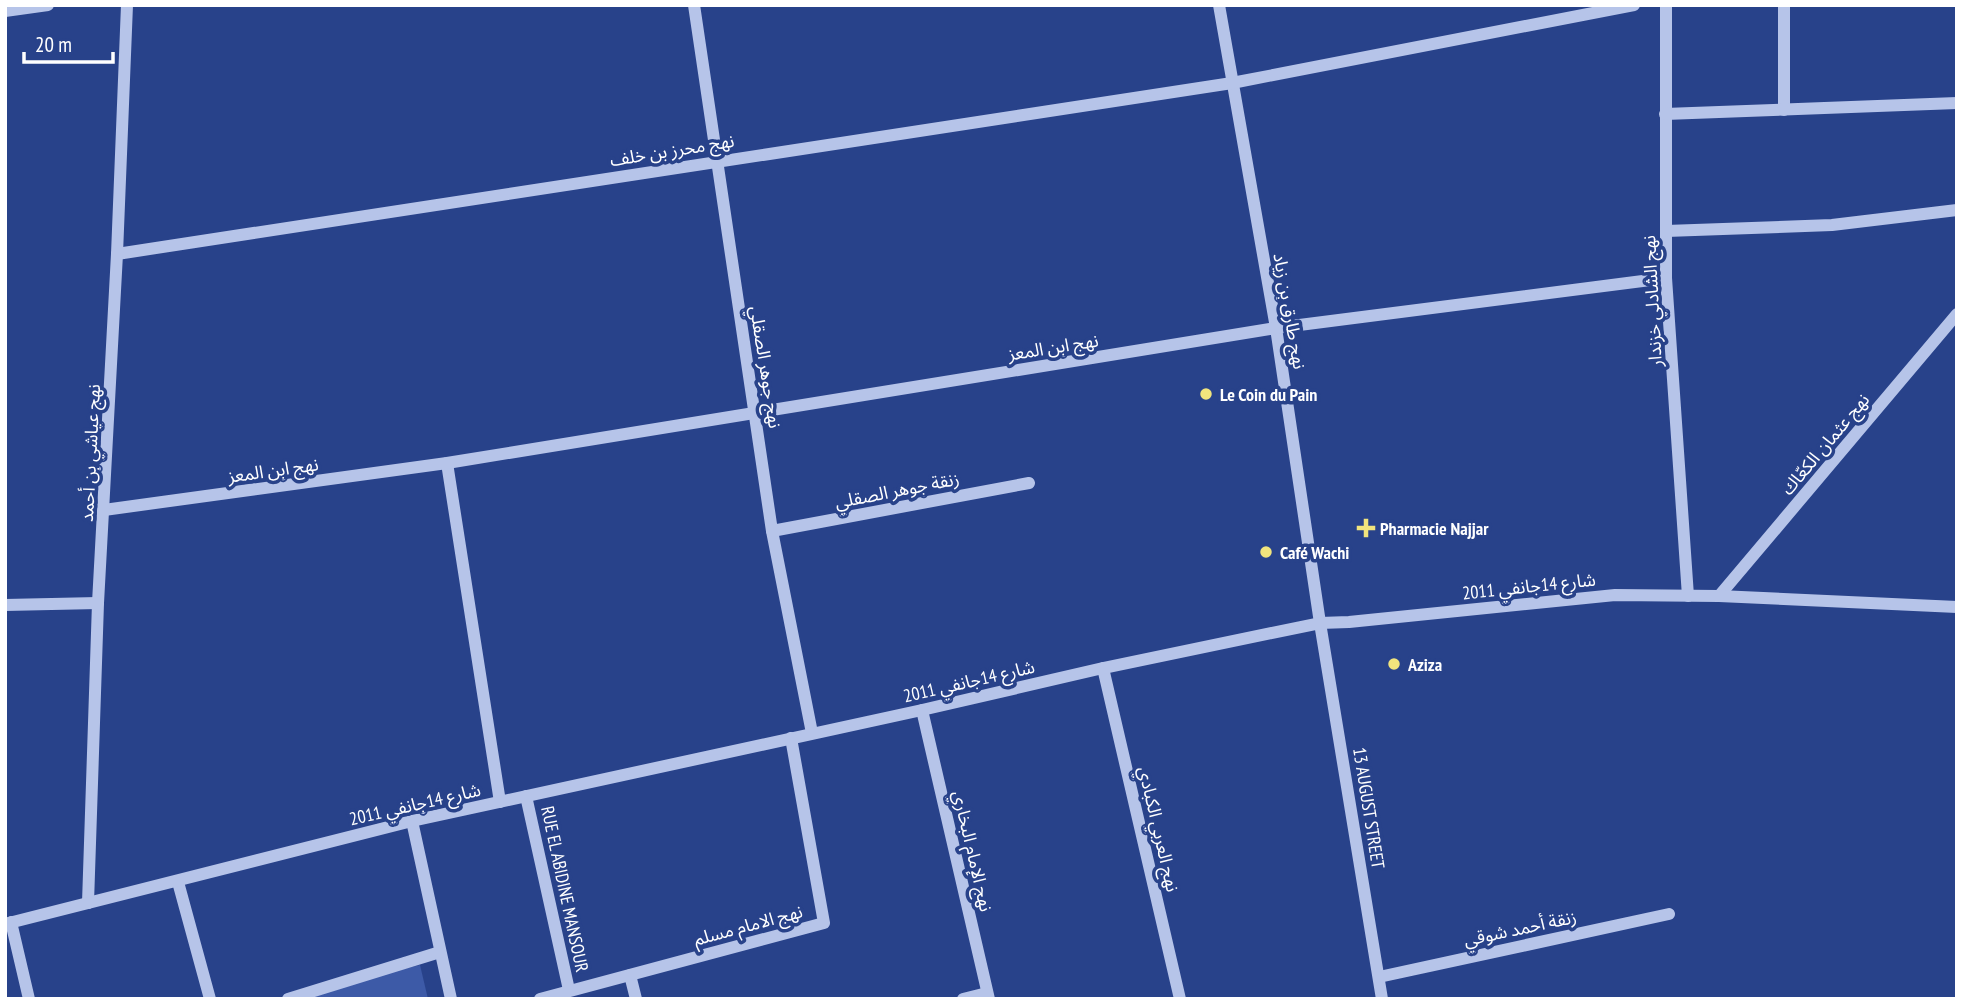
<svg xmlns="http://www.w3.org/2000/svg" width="1962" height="1004" font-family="'PT Sans Narrow','Noto Sans Arabic',sans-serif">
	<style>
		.green { fill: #3d5aa7 }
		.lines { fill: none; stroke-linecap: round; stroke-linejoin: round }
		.minor { stroke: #b6c4e9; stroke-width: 12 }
		.poi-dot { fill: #f1e47d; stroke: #28428a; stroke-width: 2.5 }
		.labels { text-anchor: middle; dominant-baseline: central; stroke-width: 7; stroke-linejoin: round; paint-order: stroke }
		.street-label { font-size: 18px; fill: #fff; stroke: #28428a }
		.poi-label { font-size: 18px; font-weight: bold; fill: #fff; stroke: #28428a; text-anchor: start }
	</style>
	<rect width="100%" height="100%" fill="#28428a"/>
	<!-- green -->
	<path class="green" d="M420,965L428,999H279Z"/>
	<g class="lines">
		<!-- minor -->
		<g class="minor">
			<path d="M694,5L772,531L812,733"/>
			<path d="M1219,5L1276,328L1320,623L1382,999"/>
			<path d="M1666,5V278L1688,596"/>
			<path d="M1784,5V110"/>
			<path d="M5,11L48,5"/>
			<path d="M1665,114L1957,103"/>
			<path d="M1666,231L1832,225L1957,210"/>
			<path d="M117,254L1232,83L1634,5"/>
			<path d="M447,463L500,802"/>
			<path d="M104,510L447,463L1276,328L1666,278"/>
			<path d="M772,531L1029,483"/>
			<path d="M1719,596L1957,314"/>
			<path d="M5,605L98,603"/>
			<path d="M1103,668L1180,999"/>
			<path d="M922,710L989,999"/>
			<path d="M526,796L569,990"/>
			<path d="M412,821L451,999"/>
			<path d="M178,882L210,999"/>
			<path d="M88,903L98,603L117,254L127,5"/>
			<path d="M11,922L29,999"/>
			<path d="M5,924L412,821L922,710L1103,668L1320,623L1349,622L1615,595L1719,596L1957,607"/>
			<path d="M630,975L636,999"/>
			<path d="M1379,977L1669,914"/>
			<path d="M288,999L440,952"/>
			<path d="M540,999L824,923L791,738"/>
			<path d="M963,999L987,993"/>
		</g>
	</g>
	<!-- markers -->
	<g class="poi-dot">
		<circle cx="1206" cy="394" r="7"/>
		<path d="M1362.5 517.5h7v7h7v7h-7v7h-7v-7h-7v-7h7z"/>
		<circle cx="1266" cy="552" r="7"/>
		<circle cx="1394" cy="664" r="7"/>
	</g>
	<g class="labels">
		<!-- street labels -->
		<g class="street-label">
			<text transform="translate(672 150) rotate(-9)">نهج محرز بن خلف</text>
			<text transform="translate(1652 301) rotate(-93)">نهج الشادلي خزندار</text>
			<text transform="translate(1290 311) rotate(80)">نهج طارق بن زياد</text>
			<text transform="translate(1053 347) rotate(-9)">نهج ابن المعز</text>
			<text transform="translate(766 367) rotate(81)">نهج جوهر الصقلي</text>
			<text transform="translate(1825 444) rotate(-50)">نهج عثمان الكعّاك</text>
			<text transform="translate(90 453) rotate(-87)">نهج عياشي بن أحمد</text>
			<text transform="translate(273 470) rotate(-8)">نهج ابن المعز</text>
			<text transform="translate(897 490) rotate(-11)">زنقة جوهر الصقلي</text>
			<text transform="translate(1529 586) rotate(-6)">شارع 14جانفي 2011</text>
			<text transform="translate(969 681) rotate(-13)">شارع 14جانفي 2011</text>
			<text transform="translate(415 804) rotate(-13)">شارع 14جانفي 2011</text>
			<text transform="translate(1369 808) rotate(81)">13 AUGUST STREET</text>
			<text transform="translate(1159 829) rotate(77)">نهج العربي الكبادي</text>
			<text transform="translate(973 851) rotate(77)">نهج الإمام البخاري</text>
			<text transform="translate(565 889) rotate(78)">RUE EL ABIDINE MANSOUR</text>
			<text transform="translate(748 925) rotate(-15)">نهج الامام مسلم</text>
			<text transform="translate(1520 928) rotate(-12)">زنقة أحمد شوقي</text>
		</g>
		<!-- poi labels -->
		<g class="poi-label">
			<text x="1220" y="394">Le Coin du Pain</text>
			<text x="1380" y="528">Pharmacie Najjar</text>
			<text x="1280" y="552">Café Wachi</text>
			<text x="1408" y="664">Aziza</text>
		</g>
	</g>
	<!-- border -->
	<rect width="1962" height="1004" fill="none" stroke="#ffffff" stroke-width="14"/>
	<!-- scale -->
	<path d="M24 52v10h89v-10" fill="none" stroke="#ffffff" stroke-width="3.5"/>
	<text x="35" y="52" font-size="21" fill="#ffffff" stroke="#28428a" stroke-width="5" paint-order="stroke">20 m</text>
</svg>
